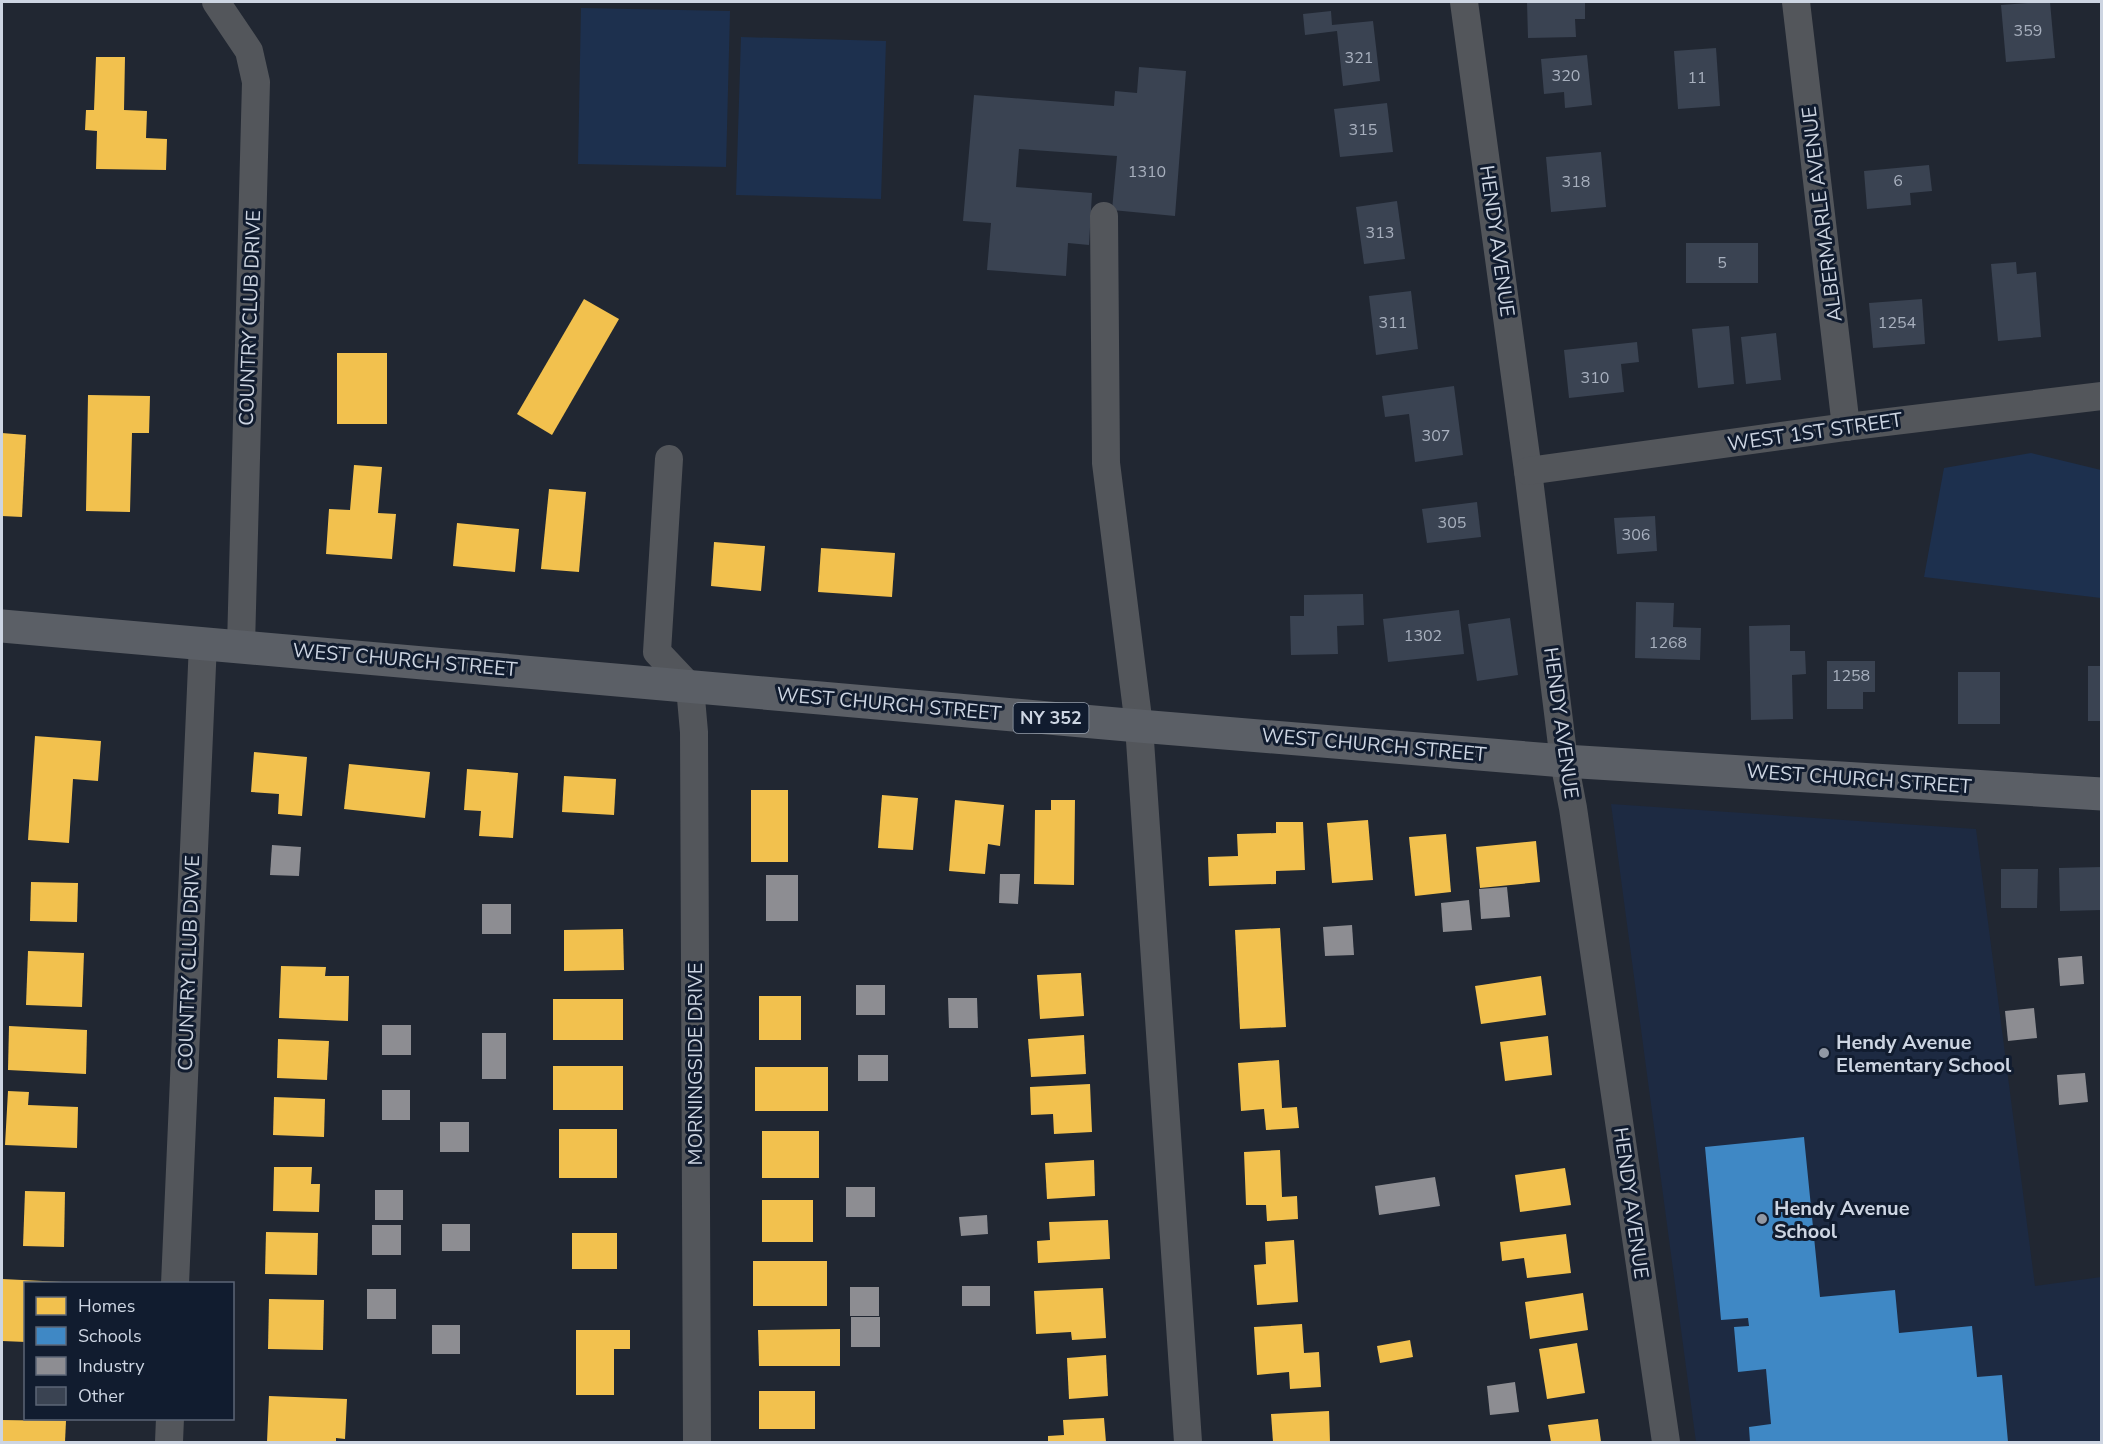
<svg xmlns="http://www.w3.org/2000/svg" width="2103" height="1444" font-family="'Nunito Sans',sans-serif">
	<style>
		.built { fill: #1d2a42 }
		.green { fill: #1d304e }
		.homes { fill: #f2c14e }
		.schools { fill: #3f88c5 }
		.industry { fill: #8d8d92 }
		.building { fill: #3a4352 }
		.lines { fill: none; stroke-linecap: round; stroke-linejoin: round }
		.minor { stroke: #53565b; stroke-width: 28 }
		.primary { stroke: #5b5f66; stroke-width: 33 }
		.poi-dot { fill: #9198a4; stroke: #111c2f; stroke-width: 2 }
		.labels { text-anchor: middle; dominant-baseline: central; stroke-width: 6; stroke-linejoin: round; paint-order: stroke }
		.number-label { font-size: 16px; fill: #a8b0be }
		.shield { fill: #111c2f; stroke: #959eac; stroke-width: 1.5 }
		.shield-label { font-size: 18px; font-weight: bold; fill: #cdd5e2 }
		.street-label { font-size: 20px; fill: #cdd5e2; stroke: #111c2f }
		.poi-label { font-size: 20px; font-weight: bold; fill: #cdd5e2; stroke: #111c2f; text-anchor: start }
	</style>
	<rect width="100%" height="100%" fill="#212732"/>
	<!-- built -->
	<path class="built" d="M1611,804L1976,829L2035,1286L2101,1277V1442H1696Z"/>
	<!-- green -->
	<g class="green">
		<path d="M581,8L730,11L726,167L578,164Z"/>
		<path d="M741,37L886,41L881,199L736,195Z"/>
		<path d="M2031,453L2101,470V598L1924,577L1944,468Z"/>
	</g>
	<!-- homes -->
	<g class="homes">
		<path d="M96,57H125L124,110L147,111L146,138L167,139L166,170L96,169L97,131L85,130L86,110H94Z"/>
		<path d="M584,299L619,319L552,435L517,414Z"/>
		<rect x="337" y="353" width="50" height="71"/>
		<path d="M88,395L150,396L149,433H132L130,512L86,511Z"/>
		<path d="M2,433L26,435L22,517L2,516Z"/>
		<path d="M354,465L382,467L378,513L396,514L392,559L326,554L329,509L350,510Z"/>
		<path d="M549,489L586,492L579,572L541,569Z"/>
		<path d="M457,523L519,529L515,572L453,566Z"/>
		<path d="M714,542L765,546L761,591L711,586Z"/>
		<path d="M821,548L895,553L892,597L818,592Z"/>
		<path d="M35,736L101,741L98,781L73,779L69,843L28,840Z"/>
		<path d="M254,752L307,757L302,816L278,814L279,794L251,792Z"/>
		<path d="M349,764L430,772L425,818L344,809Z"/>
		<path d="M467,769L518,773L513,838L479,836L481,811L464,810Z"/>
		<path d="M564,776L616,779L614,815L562,812Z"/>
		<rect x="751" y="790" width="37" height="72"/>
		<path d="M882,795L918,798L913,850L878,848Z"/>
		<path d="M955,800L1004,805L1000,846L988,844L985,874L949,871Z"/>
		<path d="M1051,800H1075L1074,885L1034,884L1035,810H1051Z"/>
		<path d="M1368,820L1373,880L1332,883L1327,823Z"/>
		<path d="M1276,822H1303L1305,870L1276,871V884L1209,886L1208,857L1238,856L1237,834L1276,833Z"/>
		<path d="M1446,834L1451,892L1415,896L1409,837Z"/>
		<path d="M1536,841L1540,882L1480,888L1476,847Z"/>
		<path d="M31,882L78,883L77,922L30,921Z"/>
		<path d="M1280,928L1286,1027L1240,1029L1235,930Z"/>
		<path d="M623,929L624,970L564,971V930Z"/>
		<path d="M28,951L84,953L82,1007L26,1005Z"/>
		<path d="M281,966L326,967L325,976H349L348,1021L279,1018Z"/>
		<path d="M1081,973L1084,1016L1040,1019L1037,975Z"/>
		<path d="M1541,976L1546,1015L1481,1024L1475,986Z"/>
		<rect x="759" y="996" width="42" height="44"/>
		<rect x="553" y="999" width="70" height="41"/>
		<path d="M9,1026L87,1030L86,1074L8,1070Z"/>
		<path d="M1084,1035L1086,1074L1031,1077L1028,1039Z"/>
		<path d="M1548,1036L1552,1075L1505,1081L1500,1042Z"/>
		<path d="M278,1039L329,1041L327,1080L277,1078Z"/>
		<path d="M1279,1060L1282,1108L1297,1107L1299,1128L1266,1130L1264,1109L1241,1111L1238,1063Z"/>
		<rect x="553" y="1066" width="70" height="44"/>
		<rect x="755" y="1067" width="73" height="44"/>
		<path d="M1090,1084L1092,1132L1054,1134L1053,1114L1031,1115L1030,1087Z"/>
		<path d="M8,1091L29,1092L28,1105L78,1107L77,1148L5,1145Z"/>
		<path d="M274,1097L325,1099L324,1137L273,1135Z"/>
		<rect x="559" y="1129" width="58" height="49"/>
		<rect x="762" y="1131" width="57" height="47"/>
		<path d="M1280,1150L1282,1197L1297,1196L1298,1219L1267,1221L1266,1205H1246L1244,1152Z"/>
		<path d="M1094,1160L1095,1196L1047,1199L1045,1163Z"/>
		<path d="M274,1167H312L311,1184H320L319,1212L273,1211Z"/>
		<path d="M1565,1168L1571,1205L1520,1212L1515,1175Z"/>
		<path d="M25,1191L65,1192L64,1247L23,1246Z"/>
		<rect x="762" y="1200" width="51" height="42"/>
		<path d="M1108,1220L1110,1259L1038,1263L1037,1241L1050,1240L1049,1222Z"/>
		<path d="M266,1232L318,1233L317,1275L265,1274Z"/>
		<rect x="572" y="1233" width="45" height="36"/>
		<path d="M1566,1234L1571,1273L1527,1278L1524,1258L1502,1261L1500,1242Z"/>
		<path d="M1294,1240L1298,1302L1257,1305L1254,1265L1266,1264L1265,1242Z"/>
		<rect x="753" y="1261" width="74" height="45"/>
		<path d="M2,1279L63,1282V1284H26V1342L2,1341Z"/>
		<path d="M1103,1288L1106,1338L1072,1340L1071,1332L1036,1334L1034,1291Z"/>
		<path d="M1583,1293L1588,1330L1530,1339L1525,1302Z"/>
		<path d="M269,1299L324,1300L323,1350L268,1349Z"/>
		<path d="M1302,1324L1304,1353L1319,1352L1321,1387L1290,1389L1289,1372L1257,1375L1254,1327Z"/>
		<path d="M840,1329V1366H759L758,1330Z"/>
		<path d="M576,1330H630V1349H614V1395H576Z"/>
		<path d="M1410,1340L1413,1357L1380,1363L1377,1346Z"/>
		<path d="M1577,1343L1585,1393L1547,1399L1539,1349Z"/>
		<path d="M1106,1355L1108,1396L1069,1399L1067,1358Z"/>
		<rect x="759" y="1391" width="56" height="38"/>
		<path d="M269,1396L347,1399L345,1439L336,1438V1442H267Z"/>
		<path d="M1329,1411L1330,1442H1273L1271,1414Z"/>
		<path d="M1104,1418L1106,1442H1048V1436L1064,1435L1063,1420Z"/>
		<path d="M1598,1419L1601,1442H1551L1548,1425Z"/>
		<path d="M2,1420L66,1421L65,1442H2Z"/>
	</g>
	<!-- schools -->
	<path class="schools" d="M1804,1137L1820,1297L1895,1290L1899,1333L1972,1326L1977,1377L2002,1375L2008,1442H1750L1749,1427L1771,1424L1766,1369L1738,1372L1734,1327L1749,1326L1748,1318L1721,1320L1705,1147Z"/>
	<!-- industry -->
	<g class="industry">
		<path d="M272,845L301,847L299,876L270,875Z"/>
		<path d="M1000,874H1020L1018,904L999,903Z"/>
		<rect x="766" y="875" width="32" height="46"/>
		<path d="M1507,887L1510,917L1481,919L1479,889Z"/>
		<path d="M1469,900L1472,930L1443,932L1441,903Z"/>
		<rect x="482" y="904" width="29" height="30"/>
		<path d="M1352,925L1354,955L1325,956L1323,927Z"/>
		<path d="M2082,956L2084,984L2060,986L2058,958Z"/>
		<rect x="856" y="985" width="29" height="30"/>
		<path d="M948,998H977L978,1028H949Z"/>
		<path d="M2034,1008L2037,1038L2008,1041L2005,1011Z"/>
		<rect x="382" y="1025" width="29" height="30"/>
		<rect x="482" y="1033" width="24" height="46"/>
		<rect x="858" y="1055" width="30" height="26"/>
		<path d="M2085,1073L2088,1102L2059,1105L2057,1075Z"/>
		<rect x="382" y="1090" width="28" height="30"/>
		<rect x="440" y="1122" width="29" height="30"/>
		<path d="M1435,1177L1440,1206L1379,1215L1375,1186Z"/>
		<rect x="846" y="1187" width="29" height="30"/>
		<rect x="375" y="1190" width="28" height="30"/>
		<path d="M987,1215L988,1234L961,1236L959,1217Z"/>
		<rect x="442" y="1224" width="28" height="27"/>
		<rect x="372" y="1225" width="29" height="30"/>
		<rect x="962" y="1286" width="28" height="20"/>
		<rect x="850" y="1287" width="29" height="29"/>
		<rect x="367" y="1289" width="29" height="30"/>
		<rect x="851" y="1317" width="29" height="30"/>
		<rect x="432" y="1325" width="28" height="29"/>
		<path d="M1515,1382L1519,1412L1490,1415L1487,1386Z"/>
	</g>
	<!-- building -->
	<g class="building">
		<path d="M1527,2H1585V19H1575L1576,37L1528,38Z"/>
		<path d="M2042,2H2050L2055,58L2006,62L2001,5Z"/>
		<path d="M1331,11L1332,25L1373,21L1380,81L1343,86L1337,31L1305,35L1303,14Z"/>
		<path d="M1716,48L1720,106L1678,109L1674,51Z"/>
		<path d="M1587,55L1592,105L1565,108L1564,92L1544,94L1541,59Z"/>
		<path d="M1139,67L1186,71L1175,216L1112,210L1117,156L1019,149L1016,187L1092,193L1089,245L1068,243L1066,276L987,270L991,223L963,221L974,95L1114,106L1115,91L1137,93Z"/>
		<path d="M1387,103L1393,152L1340,157L1334,109Z"/>
		<path d="M1601,152L1606,207L1551,212L1546,157Z"/>
		<path d="M1929,165L1932,191L1910,193L1911,205L1867,209L1864,171Z"/>
		<path d="M1397,201L1405,259L1364,264L1356,207Z"/>
		<rect x="1686" y="243" width="72" height="40"/>
		<path d="M2016,262L2017,274L2036,272L2041,337L1998,341L1991,264Z"/>
		<path d="M1411,291L1418,349L1376,355L1369,296Z"/>
		<path d="M1922,299L1925,344L1873,348L1869,303Z"/>
		<path d="M1729,326L1734,384L1698,388L1692,329Z"/>
		<path d="M1776,333L1781,380L1746,384L1741,337Z"/>
		<path d="M1637,342L1639,362L1621,364L1624,392L1569,398L1564,350Z"/>
		<path d="M1454,386L1463,455L1415,462L1409,414L1385,417L1382,396Z"/>
		<path d="M1477,502L1481,537L1427,543L1422,509Z"/>
		<path d="M1655,516L1657,551L1617,554L1614,518Z"/>
		<path d="M1363,594L1364,625L1337,626L1338,654L1291,655L1290,616H1304V595Z"/>
		<path d="M1636,602L1674,603L1673,627L1701,628L1700,660L1635,658Z"/>
		<path d="M1459,610L1464,654L1388,662L1383,619Z"/>
		<path d="M1510,618L1518,675L1477,681L1468,624Z"/>
		<path d="M1790,625V651H1805L1806,674L1792,675L1793,719L1751,720L1749,626Z"/>
		<path d="M1827,661H1875V692H1863V709H1827Z"/>
		<rect x="2088" y="666" width="14" height="55"/>
		<rect x="1958" y="672" width="42" height="52"/>
		<path d="M2102,867V910L2060,911L2059,868Z"/>
		<path d="M2001,869H2038L2037,908H2001Z"/>
	</g>
	<g class="lines">
		<!-- minor -->
		<g class="minor">
			<path d="M216,2L249,51L256,82L241,646"/>
			<path d="M1464,2L1528,471L1564,761L1573,808L1666,1442"/>
			<path d="M1796,2L1846,427"/>
			<path d="M1104,216L1106,463L1139,726L1188,1442"/>
			<path d="M669,459L657,652L690,687L694,732L697,1442"/>
			<path d="M1528,471L1846,427L2102,396"/>
			<path d="M175,1284L203,643"/>
			<path d="M169,1442L170,1418"/>
		</g>
		<!-- primary -->
		<path class="primary" d="M2,626L1139,726L1564,761L2102,794"/>
	</g>
	<!-- markers -->
	<g class="poi-dot">
		<circle cx="1824" cy="1053" r="6"/>
		<circle cx="1762" cy="1219" r="6"/>
	</g>
	<g class="labels">
		<!-- number labels -->
		<g class="number-label">
			<text x="2028" y="31">359</text>
			<text x="1359" y="58">321</text>
			<text x="1566" y="76">320</text>
			<text x="1697" y="78">11</text>
			<text x="1363" y="130">315</text>
			<text x="1147" y="172">1310</text>
			<text x="1898" y="181">6</text>
			<text x="1576" y="182">318</text>
			<text x="1380" y="233">313</text>
			<text x="1722" y="263">5</text>
			<text x="1393" y="323">311</text>
			<text x="1897" y="323">1254</text>
			<text x="1595" y="378">310</text>
			<text x="1436" y="436">307</text>
			<text x="1452" y="523">305</text>
			<text x="1636" y="535">306</text>
			<text x="1423" y="636">1302</text>
			<text x="1668" y="643">1268</text>
			<text x="1851" y="676">1258</text>
		</g>
		<!-- shield labels -->
		<rect class="shield" x="1013.5" y="703" width="75" height="30" rx="4.5"/>
		<g class="shield-label">
			<text x="1051" y="718">NY 352</text>
		</g>
		<!-- street labels -->
		<g class="street-label">
			<text transform="translate(1822 214) rotate(-97)">ALBERMARLE AVENUE</text>
			<text transform="translate(1497 241) rotate(82)">HENDY AVENUE</text>
			<text transform="translate(250 318) rotate(-88)">COUNTRY CLUB DRIVE</text>
			<text transform="translate(1815 432) rotate(-8)">WEST 1ST STREET</text>
			<text transform="translate(405 660) rotate(5)">WEST CHURCH STREET</text>
			<text transform="translate(889 704) rotate(5)">WEST CHURCH STREET</text>
			<text transform="translate(1561 723) rotate(82)">HENDY AVENUE</text>
			<text transform="translate(1374 745) rotate(5)">WEST CHURCH STREET</text>
			<text transform="translate(1859 779) rotate(4)">WEST CHURCH STREET</text>
			<text transform="translate(189 963) rotate(-88)">COUNTRY CLUB DRIVE</text>
			<text transform="translate(695 1064) rotate(-90)">MORNINGSIDE DRIVE</text>
			<text transform="translate(1631 1203) rotate(82)">HENDY AVENUE</text>
		</g>
		<!-- poi labels -->
		<g class="poi-label">
			<text x="1836" y="1042">Hendy Avenue<tspan x="1836" dy="23">Elementary School</tspan></text>
			<text x="1774" y="1208">Hendy Avenue<tspan x="1774" dy="23">School</tspan></text>
		</g>
	</g>
	<!-- border -->
	<rect width="2103" height="1444" fill="none" stroke="#cdd5e2" stroke-width="6"/>
	<!-- legend -->
	<rect x="24" y="1282" width="210" height="138" fill="#111c2f" stroke="#5c6677" stroke-width="1.5"/>
	<rect x="36" y="1297" width="30" height="18" fill="#f2c14e" stroke="#5c6677" stroke-width="1.5"/>
	<text x="78" y="1312" font-size="18" fill="#cdd5e2">Homes</text>
	<rect x="36" y="1327" width="30" height="18" fill="#3f88c5" stroke="#5c6677" stroke-width="1.5"/>
	<text x="78" y="1342" font-size="18" fill="#cdd5e2">Schools</text>
	<rect x="36" y="1357" width="30" height="18" fill="#8d8d92" stroke="#5c6677" stroke-width="1.5"/>
	<text x="78" y="1372" font-size="18" fill="#cdd5e2">Industry</text>
	<rect x="36" y="1387" width="30" height="18" fill="#3a4352" stroke="#5c6677" stroke-width="1.5"/>
	<text x="78" y="1402" font-size="18" fill="#cdd5e2">Other</text>
</svg>
